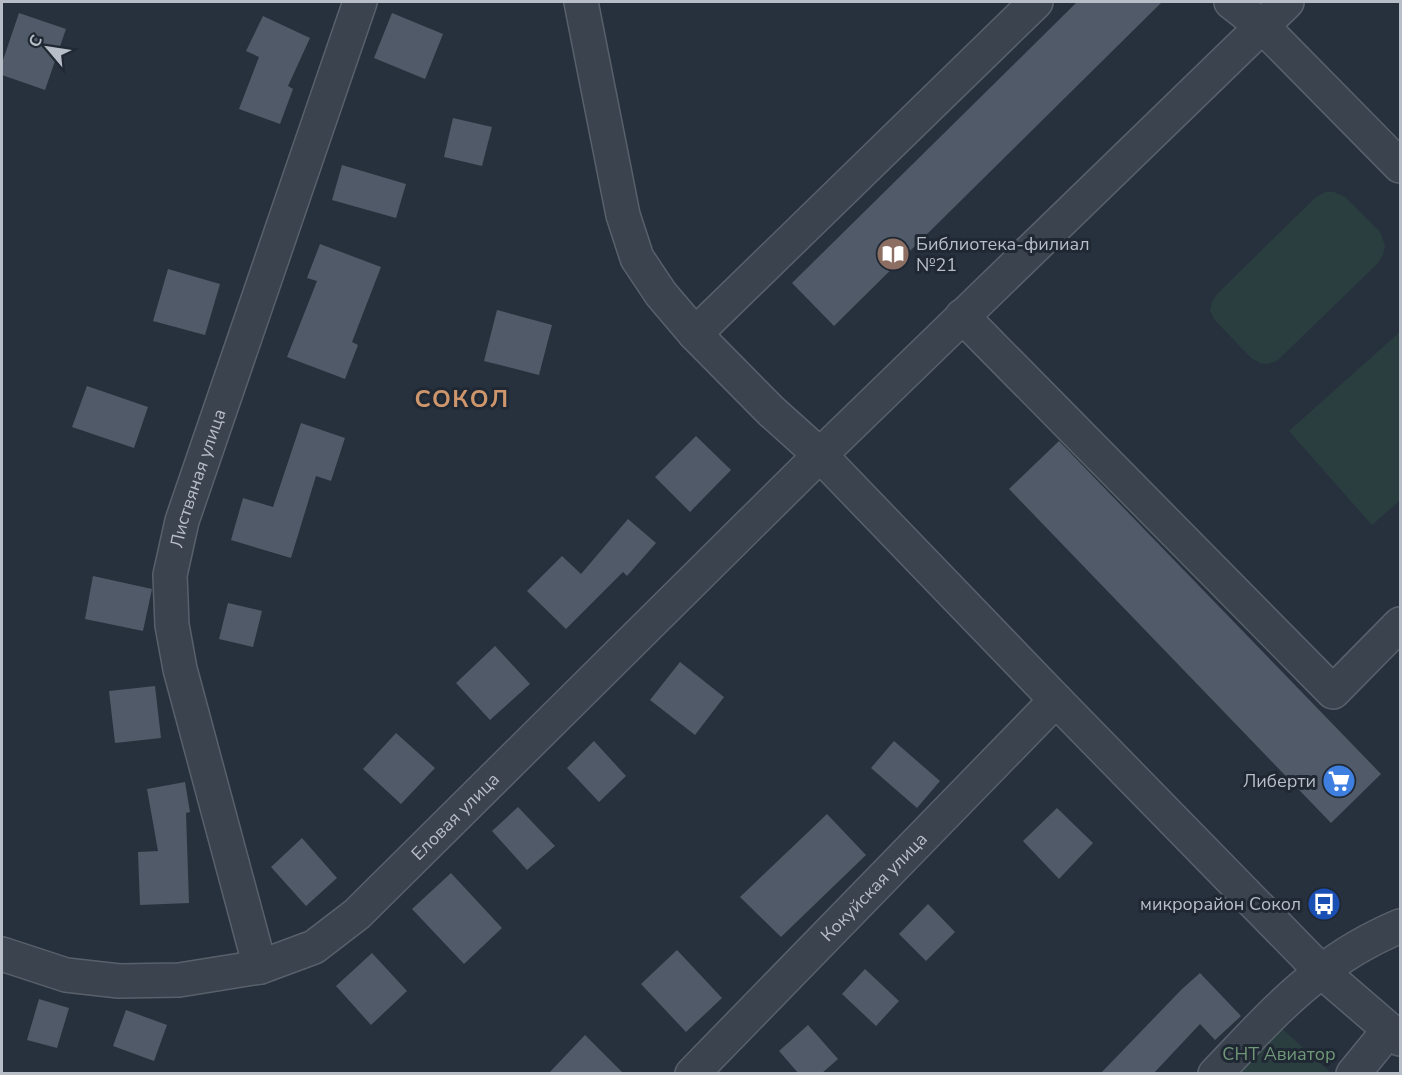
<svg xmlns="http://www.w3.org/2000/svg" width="1402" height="1075" font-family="'Nunito Sans',sans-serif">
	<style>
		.green { fill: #2a3e3f }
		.building { fill: #505a68 }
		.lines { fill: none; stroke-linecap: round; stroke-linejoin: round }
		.minor-casing { stroke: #58616b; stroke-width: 36 }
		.minor { stroke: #3b434e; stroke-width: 33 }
		.labels { text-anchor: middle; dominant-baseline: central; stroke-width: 6; stroke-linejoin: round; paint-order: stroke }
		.poi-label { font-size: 18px; fill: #b7bec8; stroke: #1f2833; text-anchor: end }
		.street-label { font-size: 18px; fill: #b7bec8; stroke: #1f2833 }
		.park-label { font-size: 18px; fill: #709778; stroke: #1f2833 }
		.district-label { font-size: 24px; font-weight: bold; letter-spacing: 1.5px; fill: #cd966d; stroke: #1f2833 }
	</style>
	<rect width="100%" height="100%" fill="#27313d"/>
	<!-- green -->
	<g class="green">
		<path d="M1325,192H1334L1345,197L1380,232L1385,245L1383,255L1377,264L1277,361L1267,364L1260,363L1251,358L1214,319L1210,310L1212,302L1217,294L1315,198Z"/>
		<path d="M1400,332V500L1372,525L1289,431Z"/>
		<path d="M1279,1026L1331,1073L1233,1074Z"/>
	</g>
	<!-- building -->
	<g class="building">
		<path d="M1077,2H1162L834,326L792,283Z"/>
		<path d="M19,13L66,29L45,90L2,75V63Z"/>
		<path d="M392,13L443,34L425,79L374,58Z"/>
		<path d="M263,16L310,38L288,86L293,89L280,124L239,109L259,57L246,51Z"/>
		<path d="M453,118L492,127L482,166L444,157Z"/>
		<path d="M342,165L406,184L396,218L332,200Z"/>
		<path d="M320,244L381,267L352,342L358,345L345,379L287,357L317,281L307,278Z"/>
		<path d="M168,269L220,284L205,335L153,321Z"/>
		<path d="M497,310L552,325L539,375L484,361Z"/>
		<path d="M87,386L148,407L134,448L72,427Z"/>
		<path d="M301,423L345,438L331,481L316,476L291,558L231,540L243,498L273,507Z"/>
		<path d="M696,436L731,470L690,512L655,477Z"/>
		<path d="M1059,441L1381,774L1331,823L1009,489Z"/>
		<path d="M628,519L656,543L627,576L623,572L566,629L527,591L562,556L581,574Z"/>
		<path d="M93,576L152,589L143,631L85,619Z"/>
		<path d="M228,603L262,611L253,647L219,639Z"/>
		<path d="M495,646L530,684L490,720L456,683Z"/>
		<path d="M680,662L724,697L695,735L650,700Z"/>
		<path d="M155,686L161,738L115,743L109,691Z"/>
		<path d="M396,733L435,768L401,804L363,769Z"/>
		<path d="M594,741L626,776L599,802L567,768Z"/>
		<path d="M894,741L940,781L917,808L871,768Z"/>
		<path d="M185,782L190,812L186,813L189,903L140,905L138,852L158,851L147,789Z"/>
		<path d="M518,807L555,846L527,870L492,831Z"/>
		<path d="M1057,808L1093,843L1059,879L1023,841Z"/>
		<path d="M827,814L866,855L781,937L740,897Z"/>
		<path d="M302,838L337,878L306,906L271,867Z"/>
		<path d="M451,873L502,928L464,964L412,909Z"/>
		<path d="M928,904L955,932L926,961L899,934Z"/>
		<path d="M677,950L722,998L686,1032L641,984Z"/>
		<path d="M372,953L407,991L371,1025L336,986Z"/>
		<path d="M865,969L899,1001L876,1026L842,994Z"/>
		<path d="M1200,973L1241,1016L1215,1040L1200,1024L1153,1074H1100L1182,989Z"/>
		<path d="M39,999L69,1008L57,1048L27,1040Z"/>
		<path d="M126,1010L167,1025L154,1061L113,1046Z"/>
		<path d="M808,1025L838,1059L821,1074H799L779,1051Z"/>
		<path d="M585,1035L624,1074H548Z"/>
	</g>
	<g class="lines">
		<defs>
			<g id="minor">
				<path d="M581,2L623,215L637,258L661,294L695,334L771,411L820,455L1056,700L1321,971L1400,1039"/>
				<path d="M1231,2L1263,27L1400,166"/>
				<path d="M962,316L1333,692L1400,624"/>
				<path d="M695,334L1036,2"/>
				<path id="s1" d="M2,954L66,975L119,981L179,980L260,967L314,947L357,914L820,455L1287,2"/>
				<path id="s2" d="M260,967L180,669L172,625L170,575L182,521L360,2"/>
				<path id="s3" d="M692,1074L1056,700"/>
				<path d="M1215,1074C1249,1039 1282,1001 1321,972C1345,953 1372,938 1400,926"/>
				<path d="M1353,1074L1389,1030"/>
			</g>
		</defs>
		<!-- minor casing -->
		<use href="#minor" class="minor-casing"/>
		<!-- minor -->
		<use href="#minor" class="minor"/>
	</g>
	<!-- icons -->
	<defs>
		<symbol id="library-disc" viewBox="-11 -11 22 22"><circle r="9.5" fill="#8d6e63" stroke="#1f2833"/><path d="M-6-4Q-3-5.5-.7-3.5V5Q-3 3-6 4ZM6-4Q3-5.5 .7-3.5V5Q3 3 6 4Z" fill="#fff"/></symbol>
		<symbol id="supermarket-disc" viewBox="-11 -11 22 22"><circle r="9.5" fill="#3f7fe0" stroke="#1f2833"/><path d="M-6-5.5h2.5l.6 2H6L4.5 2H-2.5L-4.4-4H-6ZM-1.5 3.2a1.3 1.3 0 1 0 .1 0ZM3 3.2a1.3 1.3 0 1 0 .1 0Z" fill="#fff"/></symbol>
		<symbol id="bus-disc" viewBox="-11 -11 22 22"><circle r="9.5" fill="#1a4fb4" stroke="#1f2833"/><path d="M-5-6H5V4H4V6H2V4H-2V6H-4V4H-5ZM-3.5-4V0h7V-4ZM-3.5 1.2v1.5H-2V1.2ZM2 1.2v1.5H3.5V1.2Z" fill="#fff"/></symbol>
	</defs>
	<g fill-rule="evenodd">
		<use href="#library-disc" x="874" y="235" width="38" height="38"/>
		<use href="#supermarket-disc" x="1320" y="762" width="38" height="38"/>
		<use href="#bus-disc" x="1305" y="885" width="38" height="38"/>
	</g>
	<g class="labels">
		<!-- poi labels -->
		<g class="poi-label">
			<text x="916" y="244" text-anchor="start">Библиотека-филиал<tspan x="916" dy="21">№21</tspan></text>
			<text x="1316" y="781">Либерти</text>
			<text x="1301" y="904">микрорайон Сокол</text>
		</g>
		<!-- street labels -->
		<g class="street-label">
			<text stroke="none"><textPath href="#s2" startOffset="504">Листвяная улица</textPath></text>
			<text stroke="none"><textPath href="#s1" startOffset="513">Еловая улица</textPath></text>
			<text stroke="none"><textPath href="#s3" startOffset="261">Кокуйская улица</textPath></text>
		</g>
		<!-- park labels -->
		<g class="park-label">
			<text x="1279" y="1054">СНТ Авиатор</text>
		</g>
		<!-- district labels -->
		<g class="district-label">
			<text x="462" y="399">СОКОЛ</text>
		</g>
	</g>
	<!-- border -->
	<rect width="1402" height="1075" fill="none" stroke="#b7bec8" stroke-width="6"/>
	<!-- north arrow -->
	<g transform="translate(48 48) rotate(299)" stroke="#1f2833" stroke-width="4.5" paint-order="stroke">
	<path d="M0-4.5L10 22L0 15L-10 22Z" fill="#b7bec8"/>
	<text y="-9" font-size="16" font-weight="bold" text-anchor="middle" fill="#b7bec8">С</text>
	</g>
</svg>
